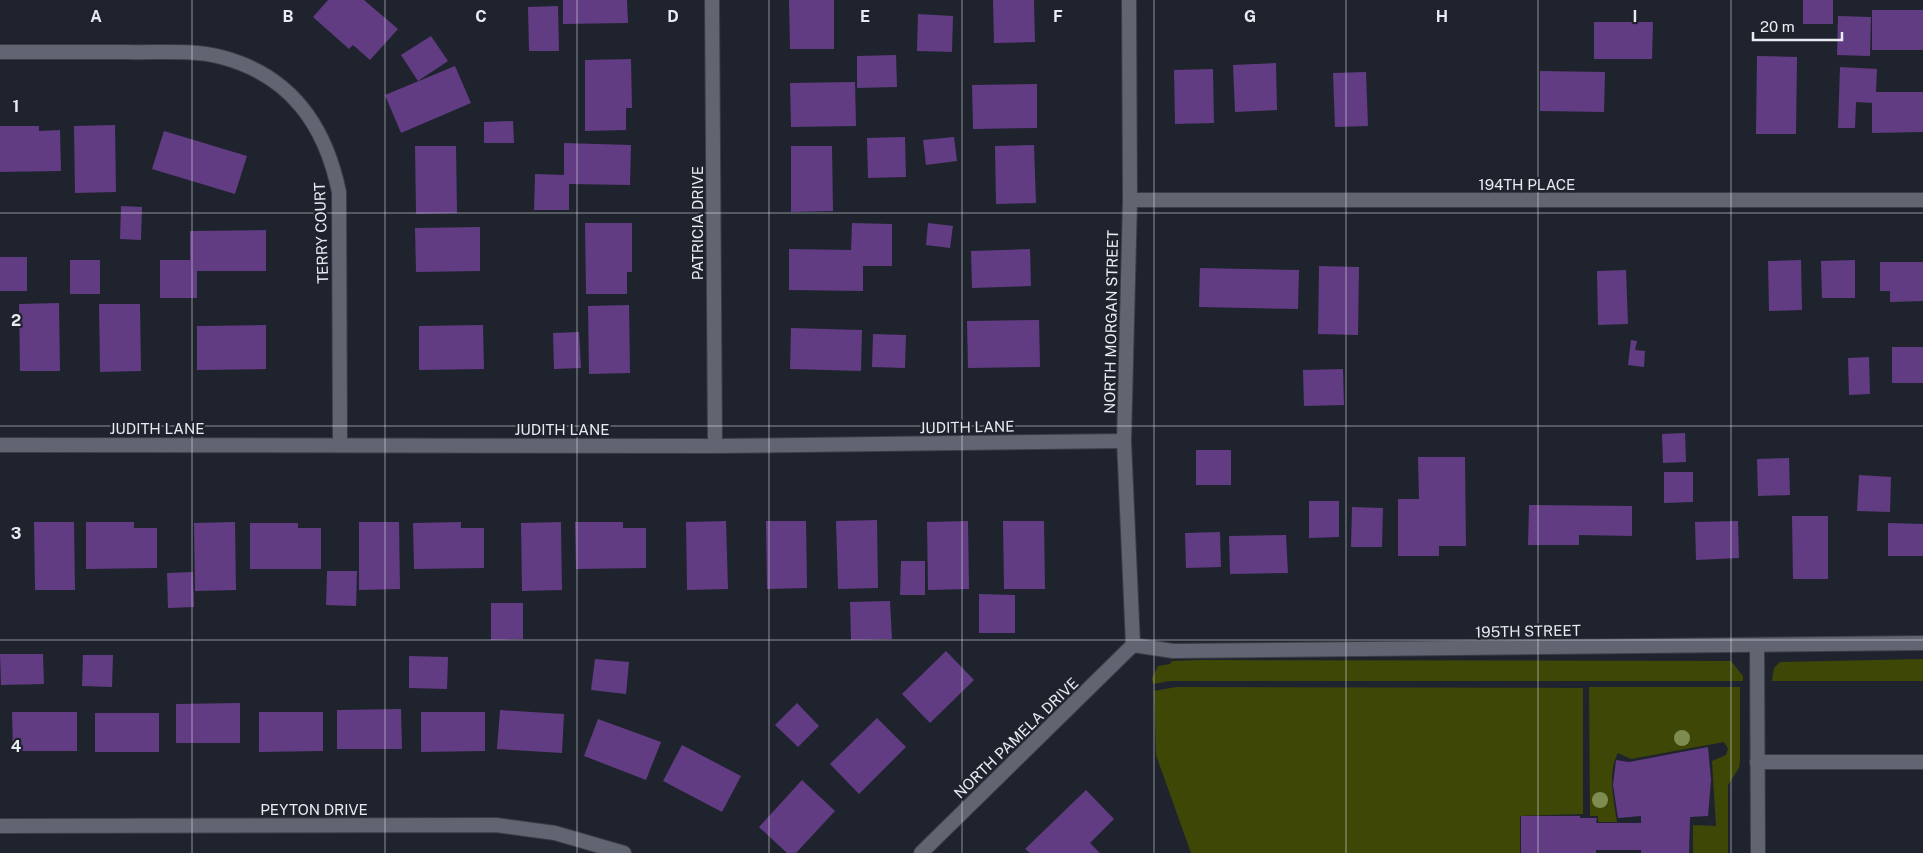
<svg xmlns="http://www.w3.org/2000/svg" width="1923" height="853" font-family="'Public Sans',sans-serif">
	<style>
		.green { fill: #3e4705 }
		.building { fill: #613c82 }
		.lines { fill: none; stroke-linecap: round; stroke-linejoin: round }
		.service-casing { stroke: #3a3d46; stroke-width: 16 }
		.minor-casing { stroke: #3a3d46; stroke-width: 16 }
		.service { stroke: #616571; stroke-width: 14 }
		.minor { stroke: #616571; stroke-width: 14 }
		.tree { fill: #7e8c4f }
		.grid { fill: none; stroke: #e8ebf2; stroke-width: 1; stroke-opacity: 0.55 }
		.labels { text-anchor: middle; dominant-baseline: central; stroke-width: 4.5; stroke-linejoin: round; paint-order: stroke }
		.street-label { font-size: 15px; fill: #e8ebf2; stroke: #1f232d }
		.grid-label { font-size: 16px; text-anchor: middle; font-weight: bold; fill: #e8ebf2; stroke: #1f232d; stroke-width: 4.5; stroke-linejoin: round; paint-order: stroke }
	</style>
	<rect width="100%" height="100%" fill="#1f232d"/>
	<!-- green -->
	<g class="green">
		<path d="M1923,659V681H1772L1774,668L1780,662Z"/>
		<path d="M1201,660L1731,661L1743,676V681H1169L1153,684L1152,678L1158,666L1170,664L1172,661Z"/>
		<path d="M1176,687L1583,688V814L1520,816V853H1191L1156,755L1154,691Z"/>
		<path d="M1589,687H1740V761L1739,768L1728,785V853H1693V825L1716,826L1712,761L1726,755L1728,749L1724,742L1631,759L1618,753C1607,773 1614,801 1617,822H1598V816H1590Z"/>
	</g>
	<!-- building -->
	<g class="building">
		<path d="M328,0H364L398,29L370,60L353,45L349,49L313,17Z"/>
		<path d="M563,0H627L628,23L563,24Z"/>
		<path d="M789,0H834V49H790Z"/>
		<path d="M993,0H1034L1035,42L994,43Z"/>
		<rect x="1803" y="0" width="30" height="24"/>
		<path d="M558,6L559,51H529L528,7Z"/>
		<rect x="1872" y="10" width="51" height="40"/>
		<path d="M918,14L953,16L952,52L917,51Z"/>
		<path d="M1838,16L1871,17L1870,56L1837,55Z"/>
		<path d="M1594,22H1653L1652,59H1594Z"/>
		<path d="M431,36L448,61L418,81L401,55Z"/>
		<path d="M896,55L897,87L857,88V56Z"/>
		<path d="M1757,56L1797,57L1796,134H1756Z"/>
		<path d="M631,59L632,108H626V130L585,131V60Z"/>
		<path d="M1276,63L1277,110L1235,112L1233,65Z"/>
		<path d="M455,66L471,103L401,133L385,95Z"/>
		<path d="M1840,67L1877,69L1876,92H1923V132L1872,133V103L1856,102L1855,128H1838Z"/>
		<path d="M1213,69L1214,123L1175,124L1174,70Z"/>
		<path d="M1540,71L1605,72L1604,112L1540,111Z"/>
		<path d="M1366,72L1368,126L1335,127L1333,73Z"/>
		<path d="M855,82L856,126L791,127L790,83Z"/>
		<path d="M1037,84V128L973,129L972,85Z"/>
		<path d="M513,121L514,143H484V122Z"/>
		<path d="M115,125L116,192L75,193L74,126Z"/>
		<path d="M0,126H39V131L60,130L61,171L0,172Z"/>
		<path d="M164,131L247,156L235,194L152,169Z"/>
		<path d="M905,137L906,177L868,178L867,138Z"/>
		<path d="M954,137L957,161L926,165L923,140Z"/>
		<path d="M564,143L631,145L630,185L569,184V210H534L535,174L564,175Z"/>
		<path d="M1034,145L1036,203L996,204L995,146Z"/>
		<path d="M415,146H456L457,213L416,214Z"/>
		<path d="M791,146H832L833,211L791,212Z"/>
		<path d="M121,206L142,207L141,240L120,239Z"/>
		<path d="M585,223H632V272H627V294H586Z"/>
		<path d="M852,223L892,224V266H863V291L789,290V249L851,250Z"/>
		<path d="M928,223L953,226L950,248L926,245Z"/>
		<path d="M480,227V271L416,272L415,228Z"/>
		<path d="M266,230V271H197V298H160V260H190V231Z"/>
		<path d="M1030,249L1031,286L972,288L971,251Z"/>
		<rect x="0" y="257" width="27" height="34"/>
		<rect x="70" y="260" width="30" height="34"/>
		<path d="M1801,260L1802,310L1769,311L1768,261Z"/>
		<path d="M1855,260V298H1822L1821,261Z"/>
		<path d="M1880,262H1923V301L1890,302V291H1880Z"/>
		<path d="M1319,266L1359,267L1358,335L1318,334Z"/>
		<path d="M1200,268L1299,270L1298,309L1199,307Z"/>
		<path d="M1626,270L1628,324L1598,325L1597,271Z"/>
		<path d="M59,303L60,371H20L19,304Z"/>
		<path d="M99,304H140L141,371L100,372Z"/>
		<path d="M629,305L630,373L589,374L588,306Z"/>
		<path d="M1039,320L1040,367L968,368L967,321Z"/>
		<path d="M266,325V369L197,370V326Z"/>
		<path d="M483,325L484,369L419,370V326Z"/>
		<path d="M791,328L862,330L861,371L790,369Z"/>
		<path d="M579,332L581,368L554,369L553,333Z"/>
		<path d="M873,334L906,335L905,368L872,367Z"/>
		<path d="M1631,340L1637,341L1635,350L1645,351L1644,367L1628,365Z"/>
		<rect x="1892" y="347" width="31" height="36"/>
		<path d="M1869,357L1870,394L1849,395L1848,358Z"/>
		<path d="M1343,369L1344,405L1304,406L1303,370Z"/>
		<path d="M1685,433L1686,462L1663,463L1662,434Z"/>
		<rect x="1196" y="450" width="35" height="35"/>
		<path d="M1418,457H1465L1466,546H1439V556H1398V499H1419Z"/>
		<path d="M1789,458L1790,495L1758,496L1757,459Z"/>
		<path d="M1664,472H1693V502L1664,503Z"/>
		<path d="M1859,475L1891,477L1890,512L1857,511Z"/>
		<path d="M1309,501H1339V537L1309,538Z"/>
		<path d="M1529,505L1632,506V536L1579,535V545H1528Z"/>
		<path d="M1352,507L1383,508L1382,547H1351Z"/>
		<path d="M1792,516H1828V579H1793Z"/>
		<path d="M877,520L878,588L838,589L836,521Z"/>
		<path d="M726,521L728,589L687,590L686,522Z"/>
		<path d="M766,521H806L807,588L767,589Z"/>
		<path d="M968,521L969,589L928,590L927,522Z"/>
		<path d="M1003,521H1044L1045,589H1004Z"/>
		<path d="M1738,521L1739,558L1696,560L1695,522Z"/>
		<path d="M34,522H74L75,590H35Z"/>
		<path d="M86,522H134V528H157V568L86,569Z"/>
		<path d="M235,522L236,590L195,591L194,523Z"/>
		<path d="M359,522H399L400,589L359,590Z"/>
		<path d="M461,522V528H484V568L414,569L413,523Z"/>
		<path d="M561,522L562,590L522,591L521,523Z"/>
		<path d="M575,522H623V528H646V568L576,569Z"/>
		<path d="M250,523H298V528H321V569H250Z"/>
		<path d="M1888,523L1923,524V556H1888Z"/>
		<path d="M1220,532L1221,567L1186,568L1185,533Z"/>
		<path d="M1286,535L1288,573L1230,574L1229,536Z"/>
		<path d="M901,561H925V595H900Z"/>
		<path d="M327,571H357L356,606L326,605Z"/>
		<path d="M193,572L194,607L168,608L167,573Z"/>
		<path d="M979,594L1015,595V633H979Z"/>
		<path d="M890,601L892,639L851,640L850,602Z"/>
		<path d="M491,603H523V639L491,640Z"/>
		<path d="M946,651L974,680L930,723L902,694Z"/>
		<path d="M0,654H43L44,684L1,685Z"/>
		<path d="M83,655H113L112,687L82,686Z"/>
		<path d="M409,656L448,657L447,689L409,688Z"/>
		<path d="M595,659L629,662L626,694L591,690Z"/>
		<path d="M240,703V743H176V704Z"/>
		<path d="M797,703L819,726L798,747L775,725Z"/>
		<path d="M401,709L402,749H337V710Z"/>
		<path d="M500,710L564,714L562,753L497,749Z"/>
		<path d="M12,712H77V751H13Z"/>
		<path d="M259,712H323V751L259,752Z"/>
		<path d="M421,712H485V751L421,752Z"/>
		<rect x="95" y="713" width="64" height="39"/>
		<path d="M877,718L906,747L859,794L830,764Z"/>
		<path d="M598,719L661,742L646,780L584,756Z"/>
		<path d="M682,745L741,776L722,812L663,781Z"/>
		<path d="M1708,747L1711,780L1708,816L1690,817L1689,853H1641V850H1596V853H1521V816H1580V818H1597L1596,823H1641V816L1618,818L1613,785L1616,760L1629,762Z"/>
		<path d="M802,780L835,811L796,853H787L759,827Z"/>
		<path d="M1086,790L1114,819L1090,843L1100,853H1030L1025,849Z"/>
	</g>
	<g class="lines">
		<defs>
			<g id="service">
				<path d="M1757,645L1758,853"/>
				<path d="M1757,762H1923"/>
			</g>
			<g id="minor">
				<path d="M712,0L715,446"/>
				<path d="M1129,0L1130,200L1124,441L1133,645"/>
				<path d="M0,52C42,52 84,52 126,52C157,53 191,49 221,57C290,75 325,124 339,192L340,444"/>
				<path d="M1130,200H1923"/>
				<path d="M0,445L715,446L1124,441"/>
				<path d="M1133,645L1173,651L1923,643"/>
				<path d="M0,826L496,825L555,833L624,853"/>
				<path d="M921,853L1133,645"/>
			</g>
		</defs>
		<!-- service casing -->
		<use href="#service" class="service-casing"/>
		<!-- minor casing -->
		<use href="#minor" class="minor-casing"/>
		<!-- service -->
		<use href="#service" class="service"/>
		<!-- minor -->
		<use href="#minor" class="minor"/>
	</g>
	<!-- trees -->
	<g class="tree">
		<circle cx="1682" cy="738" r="8"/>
		<circle cx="1600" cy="800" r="8"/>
	</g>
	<!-- grid -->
	<path class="grid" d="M192,0V853M385,0V853M577,0V853M769,0V853M962,0V853M1154,0V853M1346,0V853M1538,0V853M1731,0V853M0,213H1923M0,426H1923M0,640H1923"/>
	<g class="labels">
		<!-- street labels -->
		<g class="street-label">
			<text x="1527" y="184">194TH PLACE</text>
			<text transform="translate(697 223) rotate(-90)">PATRICIA DRIVE</text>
			<text transform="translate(321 233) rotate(-92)">TERRY COURT</text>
			<text transform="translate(1111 322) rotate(-89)">NORTH MORGAN STREET</text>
			<text transform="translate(967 427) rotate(-1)">JUDITH LANE</text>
			<text x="157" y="428">JUDITH LANE</text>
			<text x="562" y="429">JUDITH LANE</text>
			<text transform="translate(1528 631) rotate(-1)">195TH STREET</text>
			<text transform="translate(1016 738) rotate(-44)">NORTH PAMELA DRIVE</text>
			<text x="314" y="809">PEYTON DRIVE</text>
		</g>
	</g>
	<g class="grid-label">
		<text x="96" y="22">A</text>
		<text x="288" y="22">B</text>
		<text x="481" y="22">C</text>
		<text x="673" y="22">D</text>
		<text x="865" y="22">E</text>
		<text x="1058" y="22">F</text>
		<text x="1250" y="22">G</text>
		<text x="1442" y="22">H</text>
		<text x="1635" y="22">I</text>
		<text x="16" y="112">1</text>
		<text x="16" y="326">2</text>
		<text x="16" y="539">3</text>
		<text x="16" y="752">4</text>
	</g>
	<!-- scale -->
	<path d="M1753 32v8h89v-8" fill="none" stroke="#e8ebf2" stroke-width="2.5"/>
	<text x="1760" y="32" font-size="15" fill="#e8ebf2" stroke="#1f232d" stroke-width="4" paint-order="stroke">20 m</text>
</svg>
